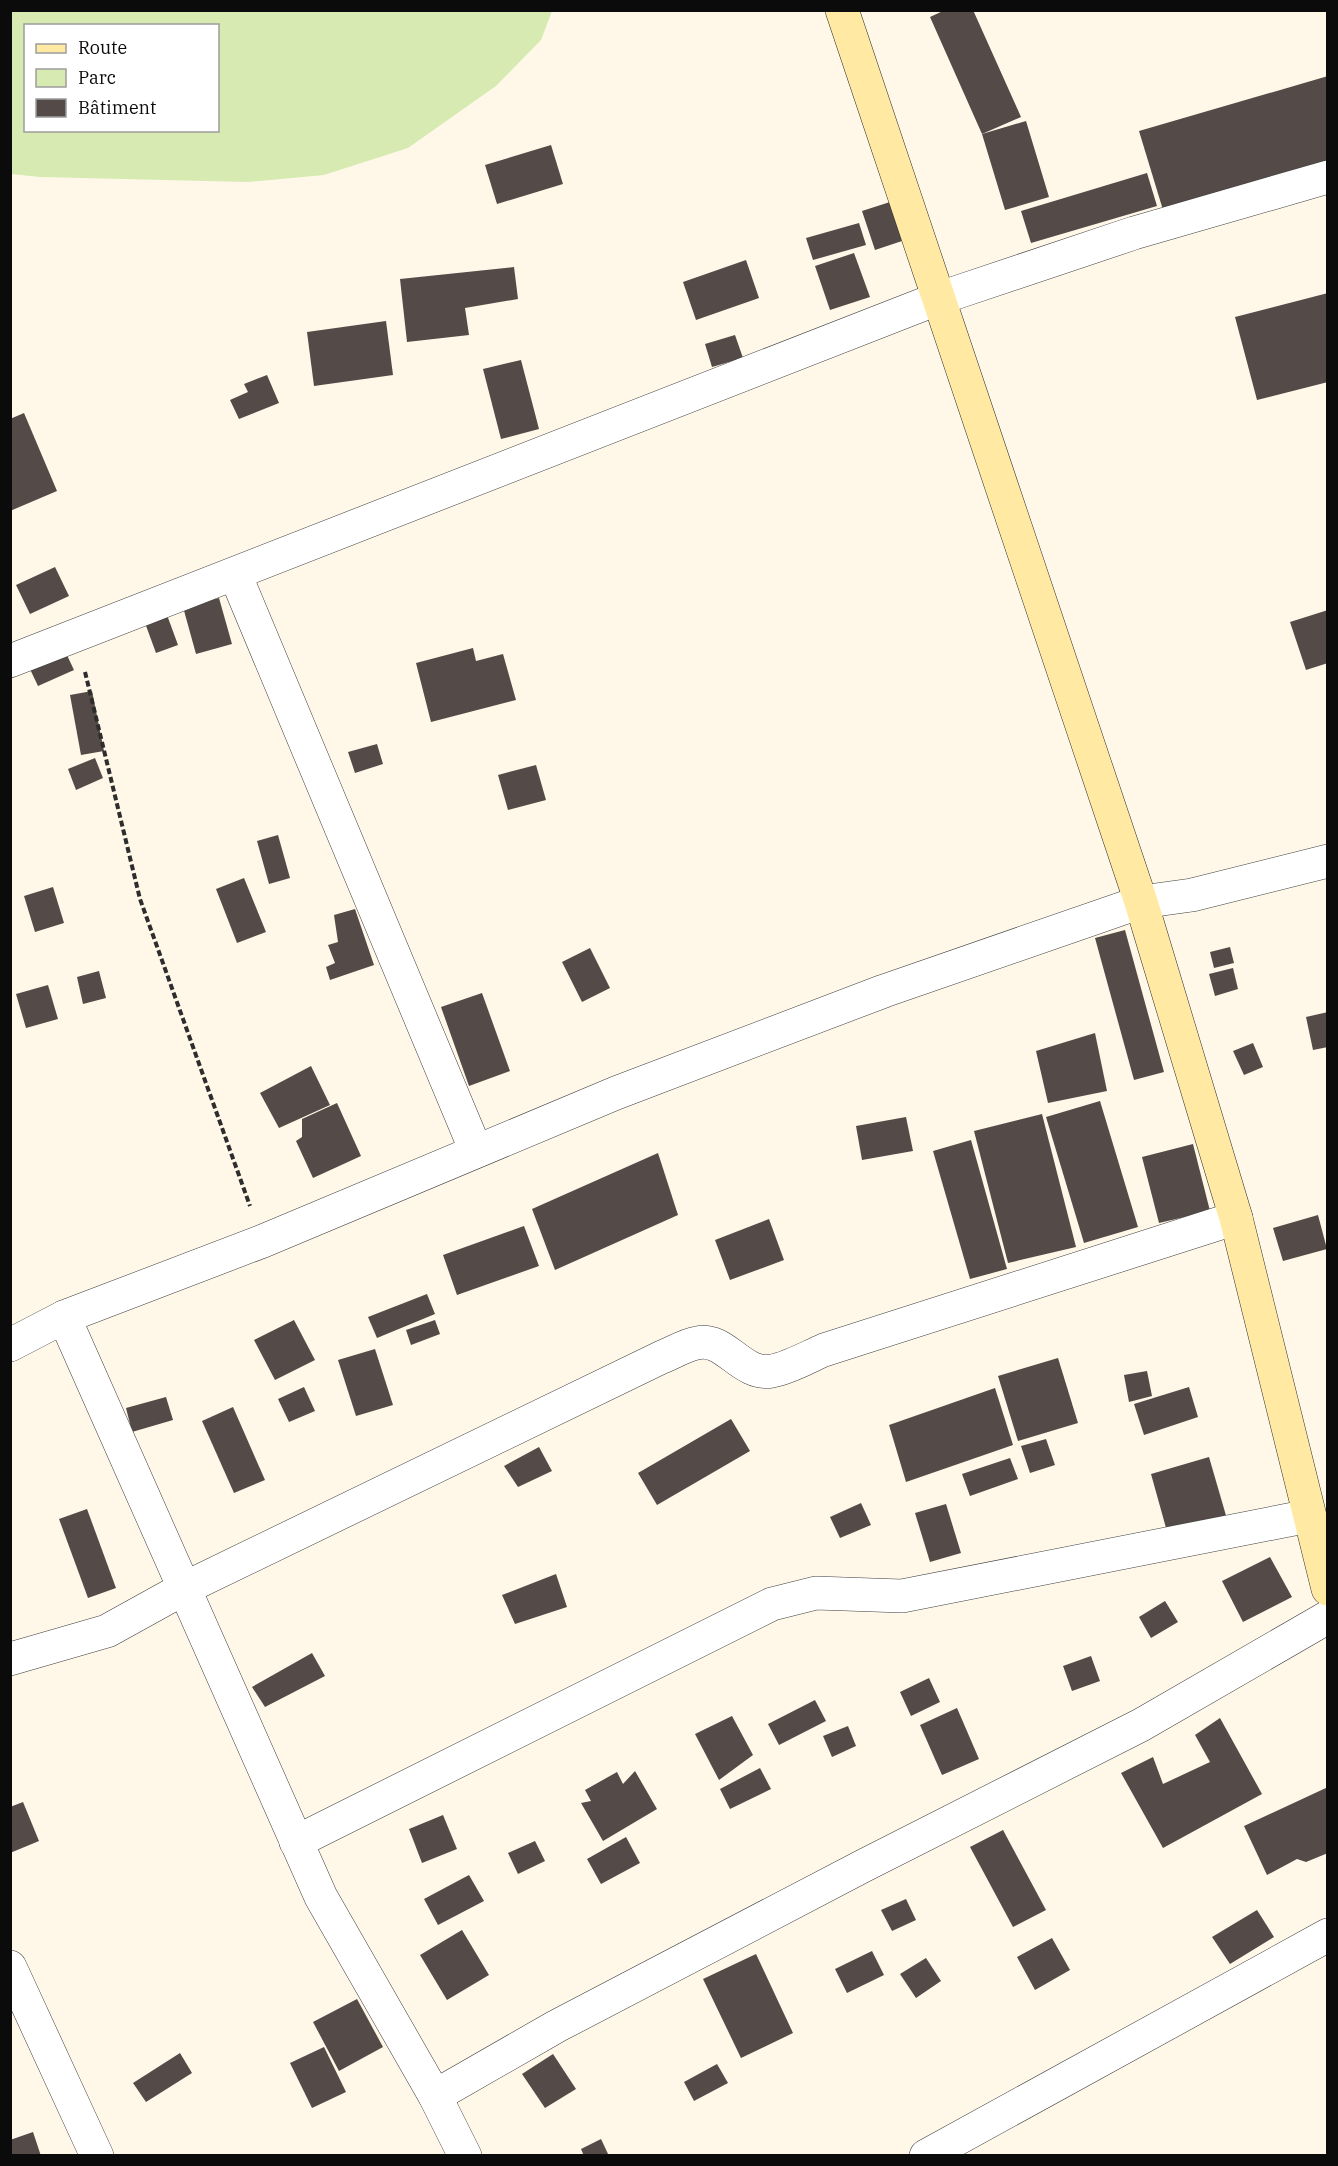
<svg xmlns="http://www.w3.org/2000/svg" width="1338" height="2166" font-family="'IBM Plex Serif',serif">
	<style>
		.green { fill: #d6eab1; fill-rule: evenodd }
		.building { fill: #544a47 }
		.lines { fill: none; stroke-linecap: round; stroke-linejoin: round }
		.street-casing { stroke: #3e3e3e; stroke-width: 34 }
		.secondary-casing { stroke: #2d2d2d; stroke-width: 34 }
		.path { stroke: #2d2d2d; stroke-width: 4; stroke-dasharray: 6 3; stroke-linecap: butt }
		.street { stroke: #fff; stroke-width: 33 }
		.secondary { stroke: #ffe9a3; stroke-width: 33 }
	</style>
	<rect width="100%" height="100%" fill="#fff8e8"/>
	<!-- green -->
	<path class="green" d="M11,10H552V11L541,40L496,86L408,148L324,175L248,182L40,177L11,174ZM26,26H218V130H26Z"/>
	<!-- building -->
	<g class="building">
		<path d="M945,10H973L1021,117L982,134L1026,121L1049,197L1005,210L982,134L930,17Z"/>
		<path d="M1328,76V161L1163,210L1139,131Z"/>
		<path d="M551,145L563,184L497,204L485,165Z"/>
		<path d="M1147,173L1157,206L1031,243L1021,211Z"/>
		<path d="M890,202L902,241L875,250L862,211Z"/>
		<path d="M859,223L866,245L813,260L806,238Z"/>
		<path d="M854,253L870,297L830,310L815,266Z"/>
		<path d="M746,260L759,298L696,320L683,282Z"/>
		<path d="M514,267L518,299L465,308L469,335L407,342L400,279Z"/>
		<path d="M1328,293V382L1257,400L1235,317Z"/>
		<path d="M386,321L393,375L314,386L307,332Z"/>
		<path d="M735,335L743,358L712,367L705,344Z"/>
		<path d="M521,360L539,429L501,439L483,369Z"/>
		<path d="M267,375L279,403L239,419L230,400L248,392L244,384Z"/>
		<path d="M24,413L57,491L10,511V419Z"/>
		<path d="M55,567L69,596L30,614L16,585Z"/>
		<path d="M219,598L232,644L196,654L183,607Z"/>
		<path d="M1328,610V663L1306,670L1290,622Z"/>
		<path d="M167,615L178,645L156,653L145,623Z"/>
		<path d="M473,648L476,661L503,654L516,700L431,722L416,663Z"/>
		<path d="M65,651L74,670L38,686L29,667Z"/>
		<path d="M92,691L104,751L81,755L70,695Z"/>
		<path d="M377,744L383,764L355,773L348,752Z"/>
		<path d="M95,758L103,778L76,790L68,769Z"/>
		<path d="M536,765L546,800L508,810L498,775Z"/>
		<path d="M278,835L290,878L269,884L257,841Z"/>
		<path d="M244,878L266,932L237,943L216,889Z"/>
		<path d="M53,887L64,923L35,932L24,896Z"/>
		<path d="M355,909L374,965L330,980L326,967L335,963L328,945L338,942L334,915Z"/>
		<path d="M1125,930L1164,1072L1134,1080L1095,938Z"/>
		<path d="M1230,947L1234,963L1214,968L1210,952Z"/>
		<path d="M590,948L610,988L582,1002L562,962Z"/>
		<path d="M1233,968L1238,989L1215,996L1209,974Z"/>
		<path d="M99,971L106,998L83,1004L77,977Z"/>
		<path d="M48,985L58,1019L26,1028L16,994Z"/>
		<path d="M482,993L510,1071L469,1086L441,1007Z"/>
		<path d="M1328,1012V1047L1313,1050L1306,1017Z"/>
		<path d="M1095,1033L1107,1091L1048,1103L1036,1051Z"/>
		<path d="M1253,1043L1263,1067L1244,1075L1233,1051Z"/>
		<path d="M311,1066L330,1105L279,1128L260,1093Z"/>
		<path d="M1100,1101L1138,1227L1084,1243L1046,1117Z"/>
		<path d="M337,1103L361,1156L313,1178L296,1141L302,1137V1119Z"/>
		<path d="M1042,1114L1076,1247L1008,1263L974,1131Z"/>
		<path d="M906,1117L913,1151L862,1160L856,1126Z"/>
		<path d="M971,1140L1007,1269L970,1279L933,1151Z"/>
		<path d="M1193,1144L1210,1211L1159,1223L1142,1157Z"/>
		<path d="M658,1153L678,1215L555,1270L532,1209Z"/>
		<path d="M1318,1215L1327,1249L1283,1261L1273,1228Z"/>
		<path d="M769,1219L784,1260L730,1280L715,1240Z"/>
		<path d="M524,1226L539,1266L457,1295L443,1255Z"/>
		<path d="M427,1294L435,1314L377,1338L368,1317Z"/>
		<path d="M294,1320L315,1360L275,1380L254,1340Z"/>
		<path d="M435,1320L440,1334L411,1345L406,1330Z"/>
		<path d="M375,1349L393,1405L356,1416L338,1360Z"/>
		<path d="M1058,1358L1078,1423L1018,1441L998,1376Z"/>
		<path d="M1147,1371L1152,1396L1129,1402L1124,1375Z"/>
		<path d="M304,1387L315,1411L289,1422L278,1399Z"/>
		<path d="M1189,1387L1198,1417L1144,1435L1134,1404Z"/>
		<path d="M995,1388L1013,1445L906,1482L889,1425Z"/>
		<path d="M166,1397L173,1420L132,1432L126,1408Z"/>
		<path d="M233,1407L265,1480L234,1493L202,1421Z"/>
		<path d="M731,1419L750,1451L657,1505L638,1473Z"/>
		<path d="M1046,1439L1055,1465L1030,1473L1021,1446Z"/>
		<path d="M539,1447L552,1471L518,1487L504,1466Z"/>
		<path d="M1209,1457L1227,1519L1168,1535L1151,1474Z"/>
		<path d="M1010,1458L1018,1479L970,1496L962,1474Z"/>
		<path d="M861,1503L871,1525L840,1538L830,1517Z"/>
		<path d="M946,1504L961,1553L930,1562L915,1513Z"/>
		<path d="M87,1509L116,1588L88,1598L59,1519Z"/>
		<path d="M1270,1557L1292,1597L1243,1622L1222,1581Z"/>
		<path d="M556,1574L567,1607L515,1624L502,1595Z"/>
		<path d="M1165,1601L1178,1622L1151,1638L1139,1617Z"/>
		<path d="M312,1653L325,1676L265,1707L252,1687Z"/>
		<path d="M1091,1656L1100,1681L1072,1691L1063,1666Z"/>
		<path d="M929,1678L940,1702L911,1716L900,1692Z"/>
		<path d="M815,1700L826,1721L779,1745L768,1724Z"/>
		<path d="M957,1708L979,1759L942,1775L920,1725Z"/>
		<path d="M732,1716L753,1755L719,1780L695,1734Z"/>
		<path d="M1220,1718L1262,1794L1163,1848L1121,1773L1153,1757L1163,1784L1210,1762L1195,1735Z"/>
		<path d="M848,1726L856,1746L832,1757L823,1736Z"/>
		<path d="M760,1768L771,1789L730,1809L720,1789Z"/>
		<path d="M635,1771L657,1809L603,1841L581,1803L591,1801L585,1790L617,1772L623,1784Z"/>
		<path d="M1328,1787V1853L1306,1862L1297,1859L1267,1875L1244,1826Z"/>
		<path d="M23,1802L39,1841L10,1853V1807Z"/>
		<path d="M443,1815L457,1849L422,1863L409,1829Z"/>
		<path d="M1003,1830L1046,1910L1013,1927L970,1847Z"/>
		<path d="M626,1837L640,1863L601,1884L587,1859Z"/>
		<path d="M535,1841L545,1861L518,1874L508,1853Z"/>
		<path d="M469,1875L484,1901L438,1925L424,1899Z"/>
		<path d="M906,1899L916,1920L892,1931L881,1910Z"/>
		<path d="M1257,1910L1274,1937L1230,1964L1212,1937Z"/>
		<path d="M462,1930L489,1975L447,2000L420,1955Z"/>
		<path d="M1052,1938L1070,1970L1035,1990L1017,1957Z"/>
		<path d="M872,1951L884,1975L847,1993L835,1969Z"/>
		<path d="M756,1954L793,2033L741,2058L703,1979Z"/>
		<path d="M926,1958L941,1981L916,1998L900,1974Z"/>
		<path d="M357,1999L383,2047L339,2071L313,2022Z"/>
		<path d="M324,2047L346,2092L312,2108L290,2063Z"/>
		<path d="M180,2053L192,2073L146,2102L133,2083Z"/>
		<path d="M553,2054L576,2089L545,2108L522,2074Z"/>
		<path d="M717,2064L728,2083L694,2101L684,2082Z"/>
		<path d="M33,2132L41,2156H10V2140Z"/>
		<path d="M601,2139L609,2156H584L581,2149Z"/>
	</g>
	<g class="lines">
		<defs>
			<g id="street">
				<path d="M235,574L476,1151"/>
				<path d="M10,661L937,299L1134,233L1328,177"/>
				<path d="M64,1317L321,1897L435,2096L465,2156"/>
				<path d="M10,1345L64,1317L263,1241L616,1093L884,991L1141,902L1192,895L1328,861"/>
				<path d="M10,1659L107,1631L183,1589L662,1357C673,1353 685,1345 697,1343C725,1336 742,1377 772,1371C789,1368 808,1357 824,1350L1236,1218"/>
				<path d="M296,1842L772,1604L816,1593L902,1596L1309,1516"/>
				<path d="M10,1967L97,2156"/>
				<path d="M435,2096L557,2026L863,1866L1141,1725L1328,1617"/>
				<path d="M926,2156L1328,1935"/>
			</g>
			<path id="secondary" d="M842,10L1141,902L1236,1218L1328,1589"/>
		</defs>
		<!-- street casing -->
		<use href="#street" class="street-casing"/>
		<!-- secondary casing -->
		<use href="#secondary" class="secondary-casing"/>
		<!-- path -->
		<path class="path" d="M85,672L140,899L250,1206"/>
		<!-- street -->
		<use href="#street" class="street"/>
		<!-- secondary -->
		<use href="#secondary" class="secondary"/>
	</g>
	<!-- border -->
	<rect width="1338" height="2166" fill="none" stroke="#0b0b0b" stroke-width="24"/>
	<!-- legend -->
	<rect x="24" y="24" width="195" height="108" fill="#ffffff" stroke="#9d9d9d" stroke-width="1.5"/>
	<rect x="36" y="44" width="30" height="9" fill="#ffe9a3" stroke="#9d9d9d" stroke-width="1.5"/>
	<text x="78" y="54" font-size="18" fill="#0b0b0b">Route</text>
	<rect x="36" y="69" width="30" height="18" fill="#d6eab1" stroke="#9d9d9d" stroke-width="1.5"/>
	<text x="78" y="84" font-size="18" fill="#0b0b0b">Parc</text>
	<rect x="36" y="99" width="30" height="18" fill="#544a47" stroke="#9d9d9d" stroke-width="1.5"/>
	<text x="78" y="114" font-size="18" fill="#0b0b0b">Bâtiment</text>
</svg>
